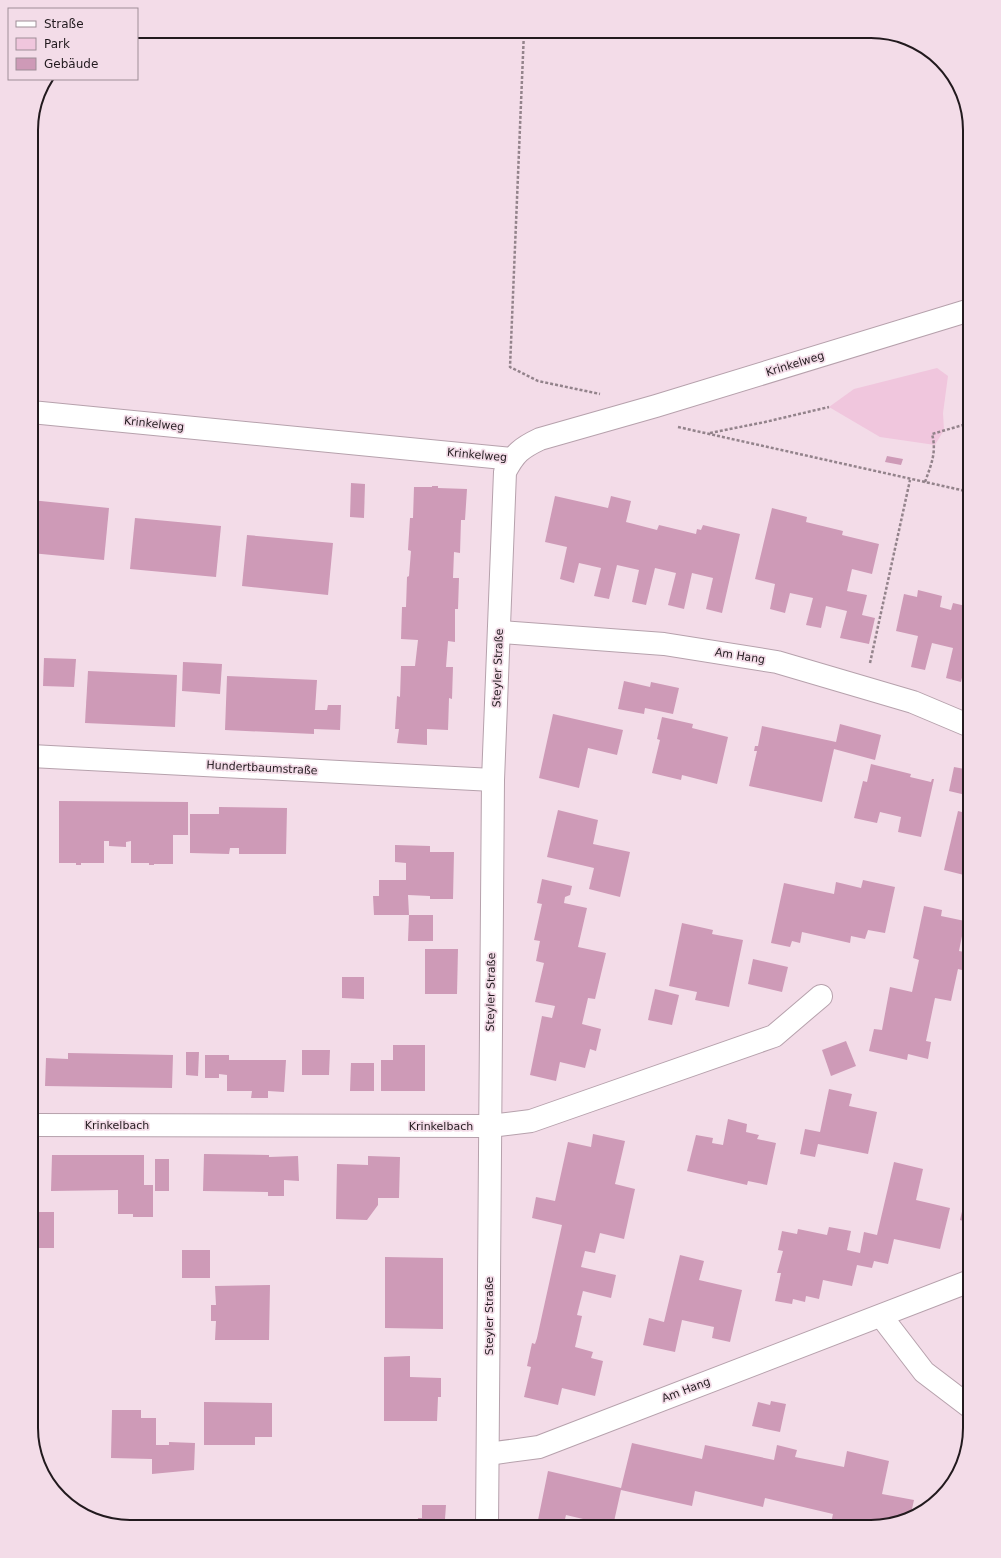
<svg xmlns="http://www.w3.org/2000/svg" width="1001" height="1558" font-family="'DejaVu Sans',sans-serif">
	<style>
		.green { fill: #f0c6dd }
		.building { fill: #ce9ab7 }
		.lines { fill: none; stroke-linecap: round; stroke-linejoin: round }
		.street-casing { stroke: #b6a1ac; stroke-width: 24 }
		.path { stroke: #93838b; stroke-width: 2.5; stroke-dasharray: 3 2; stroke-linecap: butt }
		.street { stroke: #fff; stroke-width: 22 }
		.labels { text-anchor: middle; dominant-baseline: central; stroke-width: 3.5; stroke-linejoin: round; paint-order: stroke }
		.street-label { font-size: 11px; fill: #221a1e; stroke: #f3dce8 }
		.rim { fill: none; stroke: #221a1e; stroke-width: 2 }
	</style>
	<rect width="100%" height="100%" fill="#f3dce8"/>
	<!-- green -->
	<path class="green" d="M937,368L948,376L943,413L944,430L935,445L880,437L829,407L854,389Z"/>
	<!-- building -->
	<g class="building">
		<path d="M887,456L903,459L901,465L885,462Z"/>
		<path d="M351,483L365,484L364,518L350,517Z"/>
		<path d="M432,486H438V488L467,489L465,520H461L460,553L454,552L453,578H459L458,609H455V642L448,641L446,667H453L452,699L449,698L448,730L427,729V745L397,743L399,729H395L397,696L400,697L401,666H415L418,640L401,639L402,607H406L407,577L409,576L411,551L408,550L410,518H413L414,487H432Z"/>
		<path d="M555,496L608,508L611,496L631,501L626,522L657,530L659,525L696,534L697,529L701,530L703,525L740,534L722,613L706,609L713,578L692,573L684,609L668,605L676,573L655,568L646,605L632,602L639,570L617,565L609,599L594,596L601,568L579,563L574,583L560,579L567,547L545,542Z"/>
		<path d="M31,500L109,508L104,560L31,553Z"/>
		<path d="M772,508L807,517L806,522L843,531L842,535L879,544L872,574L852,569L847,591L867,595L862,615L875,618L869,644L840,638L847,611L826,606L821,628L806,625L813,598L790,593L785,613L770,609L775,584L755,579Z"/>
		<path d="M135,518L221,526L216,577L130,569Z"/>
		<path d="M247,535L333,543L328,595L242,586Z"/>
		<path d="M918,590L942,596L940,607L951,610L953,603L970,607V657L967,656L961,682L946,678L953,648L932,643L925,670L911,667L918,636L896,631L904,594L917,597Z"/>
		<path d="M31,654H37L34,721H31Z"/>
		<path d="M44,658L76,659L74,687L43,686Z"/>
		<path d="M183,662L222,664L220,694L182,691Z"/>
		<path d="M88,671L177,675L175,727L85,723Z"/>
		<path d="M227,676L317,680L315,710H327L328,705H341L340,730L314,729V734L225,730Z"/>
		<path d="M624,681L650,687L651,682L679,688L673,714L645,708L644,714L618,709Z"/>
		<path d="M553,714L623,730L617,755L588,748L579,788L539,778Z"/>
		<path d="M662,717L693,724L692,728L728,737L717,784L682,775L681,780L652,773L660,740L657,739Z"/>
		<path d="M840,724L881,735L875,760L834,749L822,802L749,786L757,751H754L755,746H758L762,726L836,742Z"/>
		<path d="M871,764L911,774L910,777L931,782L932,779H934L921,837L898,832L901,817L880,812L877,823L854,818L863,781L867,782Z"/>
		<path d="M954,767L970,770V796L949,791Z"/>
		<path d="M59,801L188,802V835H173V864H154V865H149V863H131V841L126,842V847L109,846V841H104V863H81V865H76V863H59Z"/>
		<path d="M219,807L287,808L286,854H239V848H230L229,854L190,853V814H219Z"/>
		<path d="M558,810L598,820L593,844L630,852L620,897L589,889L594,868L547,857Z"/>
		<path d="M958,811L970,814V875L968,876L944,870Z"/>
		<path d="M395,845L430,846V852H454L453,899H430V896L408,895L409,915H374L373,896H379V880H406V863L395,862Z"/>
		<path d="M542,879L572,886L570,895L565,897L564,903L587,908L578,947L606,953L595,999L588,998L582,1024L601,1029L596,1051L590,1049L585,1068L560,1062L556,1081L530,1075L542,1016L552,1018L555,1006L535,1002L544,963L536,961L540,941L534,940L542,904L537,903Z"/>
		<path d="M863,880L895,887L885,933L868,930L865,939L851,936L850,943L802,932L800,943L792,941L790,947L771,943L784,883L834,894L836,882L861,888Z"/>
		<path d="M924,906L942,910L941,916L965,921L959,951L970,953V972L958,969L951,1001L935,998L926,1041L931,1042L928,1059L908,1054L907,1060L869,1051L874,1029L882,1030L890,987L912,992L919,960L913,958Z"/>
		<path d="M409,915H433V941H408Z"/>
		<path d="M682,923L713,930L712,934L743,940L729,1007L695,1000L697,992L669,986Z"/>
		<path d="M425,949H458L457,994H425Z"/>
		<path d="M753,959L788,967L782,992L748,984Z"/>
		<path d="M342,977H364V999L342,998Z"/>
		<path d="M655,989L679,995L672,1025L648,1020Z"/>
		<path d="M846,1041L856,1066L831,1076L822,1050Z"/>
		<path d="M393,1045H425V1091H381V1060H393Z"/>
		<rect x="31" y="1050" width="5" height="26"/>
		<path d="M302,1050H330L329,1075H302Z"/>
		<path d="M186,1052H199L198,1076L186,1075Z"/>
		<path d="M68,1053L173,1055L172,1088L45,1086L46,1058L68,1059Z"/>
		<path d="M205,1055H229V1060H286L284,1092L268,1091V1098H251L252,1091H227V1075L219,1074V1078H205Z"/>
		<path d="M351,1063H374V1091H350Z"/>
		<path d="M829,1089L852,1094L849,1106L877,1112L868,1154L818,1144L815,1157L800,1154L805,1129L820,1132Z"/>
		<path d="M728,1119L747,1124L746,1132L759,1135L757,1139L776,1143L767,1185L748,1181L747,1185L687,1171L696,1135L713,1138L712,1143L723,1145Z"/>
		<path d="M593,1134L625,1141L615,1184L635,1189L624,1239L600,1233L595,1253L585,1251L581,1267L616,1275L611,1298L583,1291L577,1315L582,1316L575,1347L593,1352L591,1358L603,1361L595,1396L562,1388L558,1405L524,1397L531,1367L527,1366L532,1343L535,1344L537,1338L562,1225L532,1218L536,1197L555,1201L568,1142L591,1147Z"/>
		<path d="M204,1154L269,1155V1157L298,1156L299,1181L284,1180V1196H268V1192L203,1191Z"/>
		<path d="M52,1155H144V1185H153V1217H133V1214H118V1190L51,1191Z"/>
		<path d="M368,1156L400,1157L399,1198H378V1205L367,1220L336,1219L337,1164L368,1165Z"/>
		<rect x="155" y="1159" width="14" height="32"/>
		<path d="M894,1162L923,1169L916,1200L950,1208L940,1249L894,1239L888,1264L874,1261L872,1268L857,1265L852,1286L823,1280L819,1299L806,1296L805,1302L793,1299L792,1304L775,1301L781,1273H777L783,1251L778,1250L782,1231L797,1234L798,1229L827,1235L829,1227L851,1231L847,1250L860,1253L864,1232L877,1235Z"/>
		<path d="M966,1194L970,1195V1223L960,1220Z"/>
		<rect x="31" y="1212" width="23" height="36"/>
		<rect x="182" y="1250" width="28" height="28"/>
		<path d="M680,1255L704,1261L699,1280L742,1290L730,1342L712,1338L714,1327L682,1320L675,1352L643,1345L649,1318L664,1322Z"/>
		<path d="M385,1257L443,1258V1329L385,1328Z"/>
		<path d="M270,1285L269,1340H215L216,1321H211V1305H216L215,1286Z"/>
		<path d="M410,1356V1377L441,1378V1397H438L437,1421H384V1357Z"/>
		<path d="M771,1401L786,1404L780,1432L752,1426L758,1402L770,1405Z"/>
		<path d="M204,1402L272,1403V1437H255V1445H204Z"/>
		<path d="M112,1410H141V1418H156V1445H169V1442L195,1443L194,1470L152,1474V1459L111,1458Z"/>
		<path d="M632,1443L702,1459L705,1445L774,1460L777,1445L797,1450L795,1457L844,1467L847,1451L889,1461L882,1494L914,1500L910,1518L891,1522L886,1521L885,1524L870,1527H850L831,1523L833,1514L765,1498L763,1507L695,1491L692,1506L621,1490L613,1526L566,1515L563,1527H546L537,1525L548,1471L621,1488Z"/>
		<path d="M422,1505H446L445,1519H450L449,1527H417L418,1518H422Z"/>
	</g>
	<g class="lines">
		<defs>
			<g id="street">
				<path d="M31,412L512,459"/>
				<path d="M500,632L664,644L777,662L913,702L970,726"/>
				<path d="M31,756L493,780"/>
				<path d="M31,1125L490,1126L531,1121L774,1036L821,996"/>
				<path d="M881,1316L924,1372L970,1407"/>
				<path d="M488,1454L539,1447L970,1281"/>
				<path d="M487,1527L493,780L505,472C515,453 521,448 540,439L656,406L970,310"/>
			</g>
		</defs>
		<!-- street casing -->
		<use href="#street" class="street-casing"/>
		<!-- path -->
		<g class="path">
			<path d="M524,31L510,367L538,381L600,394"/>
			<path d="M678,427L970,492"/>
			<path d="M710,433L765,422L829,407"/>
			<path d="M925,482C931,465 937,452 932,434L970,423"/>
			<path d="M870,663L910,480"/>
		</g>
		<!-- street -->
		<use href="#street" class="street"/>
	</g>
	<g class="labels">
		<!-- street labels -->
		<g class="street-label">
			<text transform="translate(795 364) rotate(-17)">Krinkelweg</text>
			<text transform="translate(154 424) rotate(6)">Krinkelweg</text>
			<text transform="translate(477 455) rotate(5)">Krinkelweg</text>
			<text transform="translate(740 656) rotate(9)">Am Hang</text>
			<text transform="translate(498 668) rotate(-88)">Steyler Straße</text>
			<text transform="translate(262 768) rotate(3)">Hundertbaumstraße</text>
			<text transform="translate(491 992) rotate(-89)">Steyler Straße</text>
			<text x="117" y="1125">Krinkelbach</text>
			<text x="441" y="1126">Krinkelbach</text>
			<text transform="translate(489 1316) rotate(-90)">Steyler Straße</text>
			<text transform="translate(686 1390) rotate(-21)">Am Hang</text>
		</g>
	</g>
	<!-- crop -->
	<path d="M0 0H1001V1558H0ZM130 38H871A92 92 0 0 1 963 130V1428A92 92 0 0 1 871 1520H130A92 92 0 0 1 38 1428V130A92 92 0 0 1 130 38Z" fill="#f3dce8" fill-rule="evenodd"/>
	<path class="rim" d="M130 38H871A92 92 0 0 1 963 130V1428A92 92 0 0 1 871 1520H130A92 92 0 0 1 38 1428V130A92 92 0 0 1 130 38Z"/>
	<!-- legend -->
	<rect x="8" y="8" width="130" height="72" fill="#f3dce8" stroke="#9f8e97"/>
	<rect x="16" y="21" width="20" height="6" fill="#ffffff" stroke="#9f8e97"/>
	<text x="44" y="28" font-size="12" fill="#221a1e">Straße</text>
	<rect x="16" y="38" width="20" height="12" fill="#f0c6dd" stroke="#9f8e97"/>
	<text x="44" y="48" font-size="12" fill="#221a1e">Park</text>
	<rect x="16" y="58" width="20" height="12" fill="#ce9ab7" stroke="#9f8e97"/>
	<text x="44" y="68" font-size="12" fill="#221a1e">Gebäude</text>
</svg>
